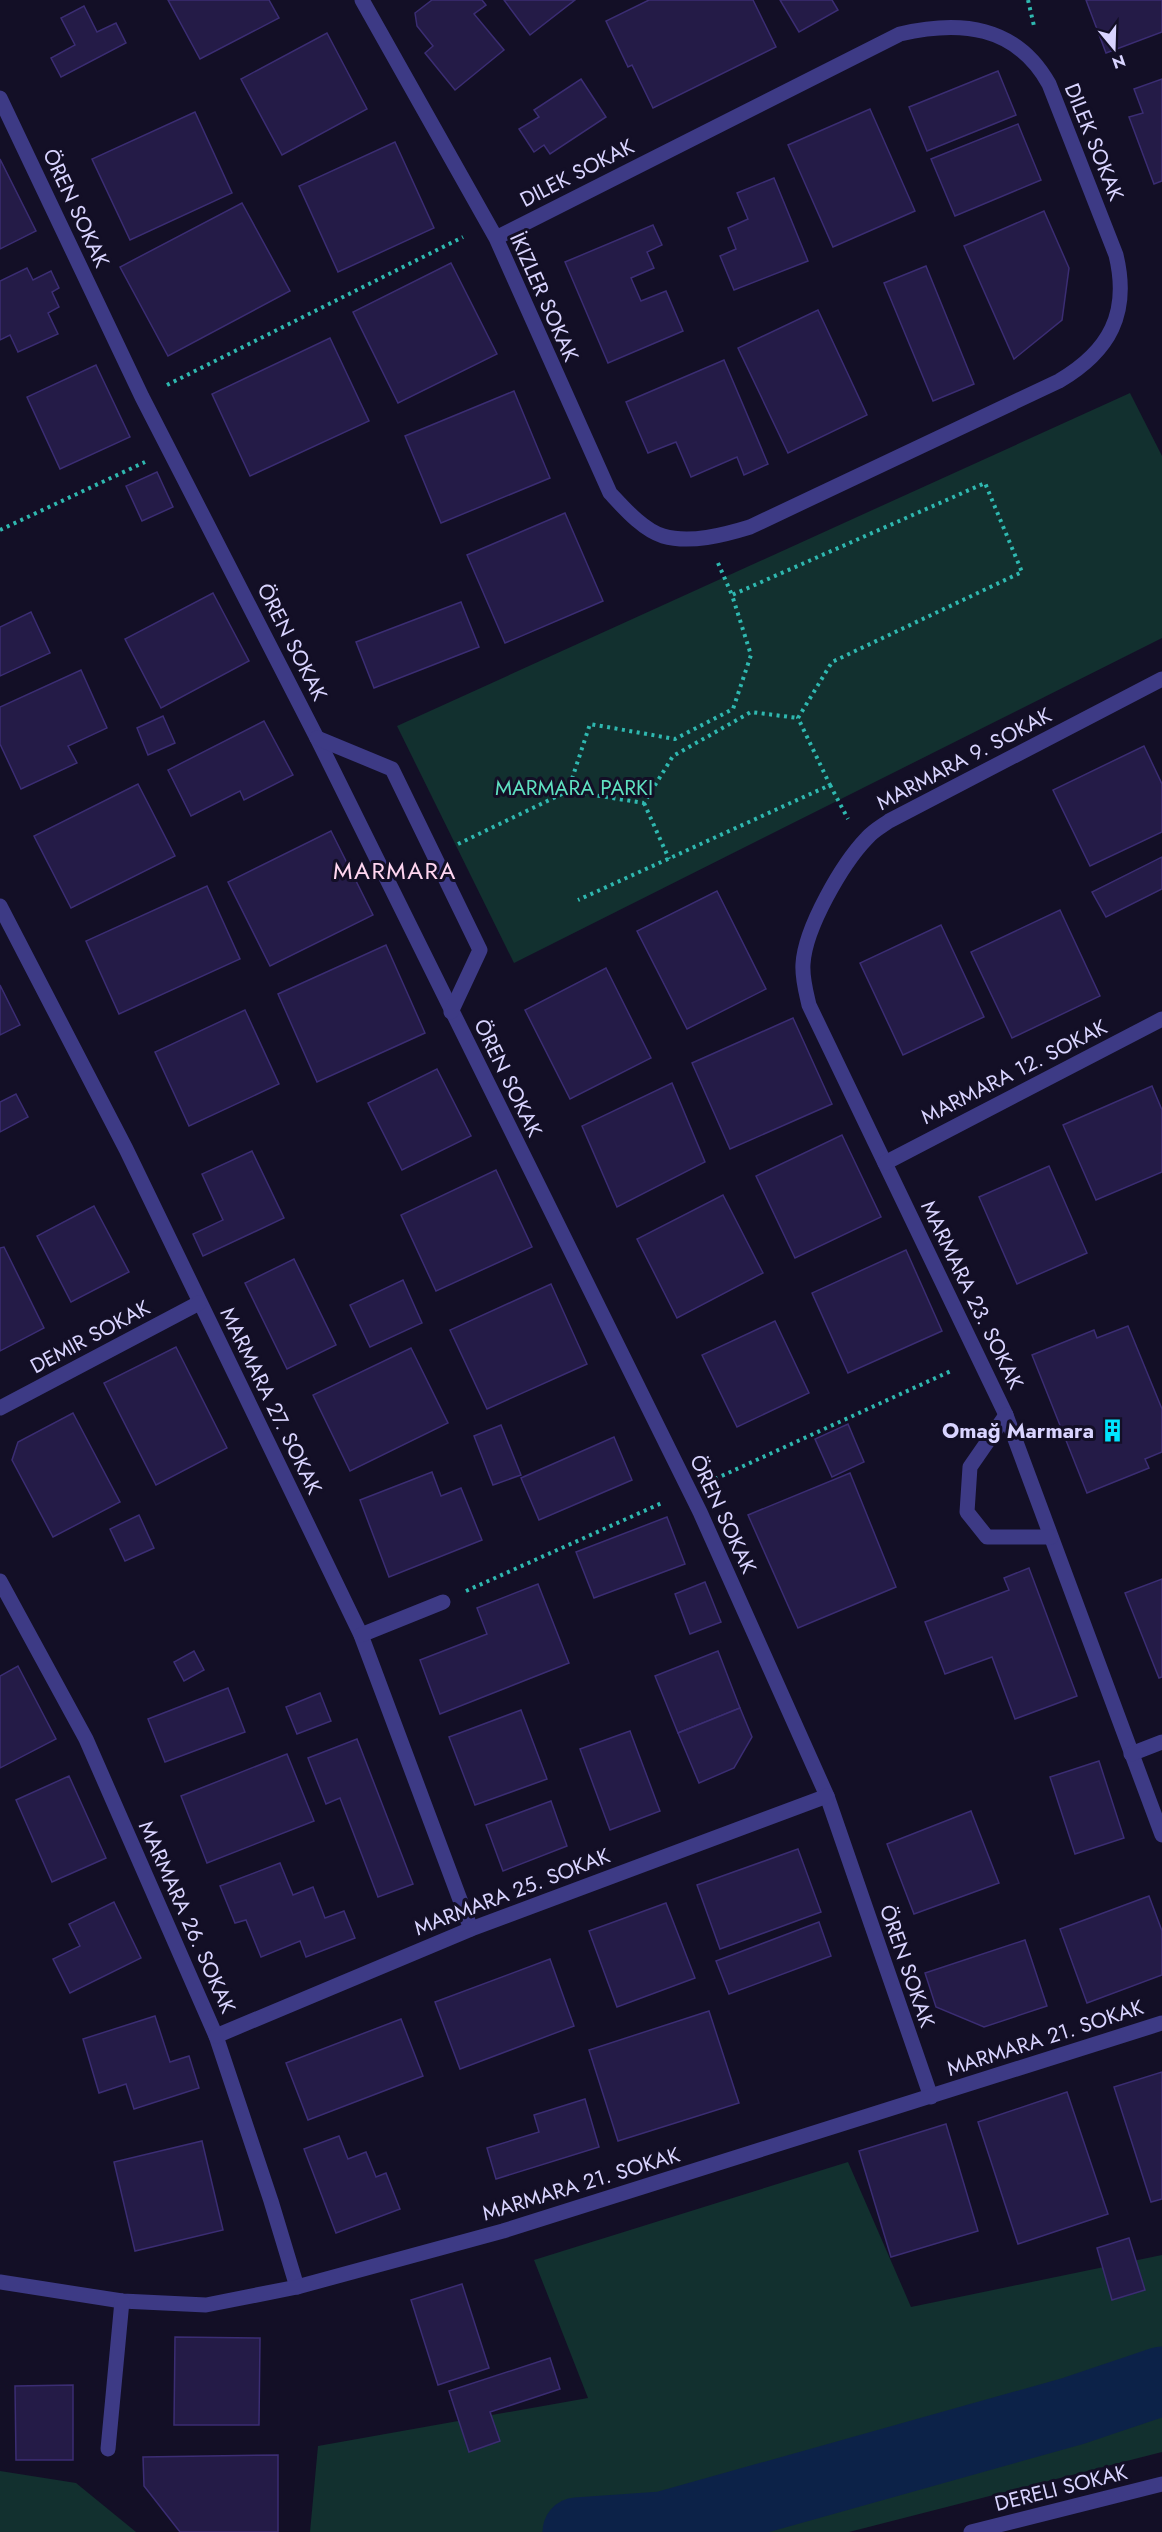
<svg xmlns="http://www.w3.org/2000/svg" width="1162" height="2532" font-family="Jost,sans-serif">
	<style>
		.green { fill: #12302f }
		.lines { fill: none; stroke-linecap: round; stroke-linejoin: round }
		.river { stroke: #0c2248; stroke-width: 69 }
		.building { fill: #241b47; stroke: #3b2d73; stroke-width: 1.5 }
		.path { stroke: #2fb8b0; stroke-width: 4; stroke-dasharray: 3 4.5; stroke-linecap: butt }
		.minor { stroke: #3d3a85; stroke-width: 15 }
		.labels { text-anchor: middle; dominant-baseline: central; stroke-width: 6; stroke-linejoin: round; paint-order: stroke }
		.street-label { font-size: 21px; fill: #d9d4ff; stroke: #130f26 }
		.park-label { font-size: 21px; fill: #5fe0c0; stroke: #130f26 }
		.poi-label { font-size: 21px; font-weight: bold; fill: #d9d4ff; stroke: #130f26; text-anchor: end }
		.quarter-label { font-size: 24px; letter-spacing: 1.5px; fill: #ffd6f0; stroke: #130f26 }
	</style>
	<rect width="100%" height="100%" fill="#130f26"/>
	<!-- green -->
	<g class="green">
		<path d="M1130,393L1162,456V638L514,963L397,726Z"/>
		<path d="M848,2162L911,2307L1162,2255V2452L849,2532H310L318,2446L588,2398L534,2260Z"/>
		<path d="M0,2471L76,2483L136,2532H0Z"/>
	</g>
	<g class="lines">
		<!-- river -->
		<path class="river" d="M577,2532L663,2526L1073,2411L1162,2381"/>
	</g>
	<!-- building -->
	<g class="building">
		<path d="M168,0H269L279,18L200,59Z"/>
		<path d="M432,0H482L486,5L474,14L504,50L455,90L425,53L433,46L417,26L415,13Z"/>
		<path d="M504,0H575L530,35Z"/>
		<path d="M649,0H753L776,47L653,108L632,65L628,67L606,21Z"/>
		<path d="M780,0H832L838,10L799,32Z"/>
		<path d="M1086,0H1162V32L1106,53Z"/>
		<path d="M84,6L97,32L116,23L126,43L61,77L51,58L75,45L61,18Z"/>
		<path d="M327,33L367,109L282,155L241,79Z"/>
		<path d="M998,71L1016,115L927,151L909,107Z"/>
		<path d="M581,79L606,117L550,154L544,145L534,152L519,129L539,117L534,110Z"/>
		<path d="M1162,79V181L1154,184L1129,117L1143,113L1134,89Z"/>
		<path d="M870,109L915,211L833,247L788,145Z"/>
		<path d="M195,112L232,193L130,240L92,159Z"/>
		<path d="M1018,124L1041,180L955,216L931,159Z"/>
		<path d="M395,142L434,228L338,272L299,186Z"/>
		<path d="M0,159L36,231L0,249Z"/>
		<path d="M774,178L808,261L734,290L720,256L736,249L728,228L748,219L737,193Z"/>
		<path d="M242,203L290,291L168,356L120,267Z"/>
		<path d="M1044,211L1069,268L1062,320L1014,359L964,246Z"/>
		<path d="M653,225L662,245L647,252L654,268L631,278L641,301L666,291L683,331L608,363L565,262Z"/>
		<path d="M451,263L497,354L398,403L353,312Z"/>
		<path d="M926,266L974,384L933,401L884,283Z"/>
		<path d="M27,268L33,280L51,271L59,288L52,292L59,307L48,313L58,334L18,352L10,335L0,340V281Z"/>
		<path d="M818,310L867,415L788,453L738,348Z"/>
		<path d="M330,338L369,421L250,476L212,394Z"/>
		<path d="M724,360L768,464L744,475L737,457L691,477L676,442L648,453L626,402Z"/>
		<path d="M96,365L130,437L60,469L27,397Z"/>
		<path d="M514,391L550,478L441,523L405,436Z"/>
		<path d="M157,472L173,507L142,521L126,486Z"/>
		<path d="M565,513L603,601L505,643L467,555Z"/>
		<path d="M213,593L249,661L161,708L125,639Z"/>
		<path d="M461,602L479,647L374,688L356,642Z"/>
		<path d="M31,612L50,653L0,676V627Z"/>
		<path d="M81,670L107,728L68,746L77,763L21,789L0,744V707Z"/>
		<path d="M163,716L175,743L148,755L137,728Z"/>
		<path d="M264,721L293,775L244,800L240,791L191,816L168,770Z"/>
		<path d="M1144,746L1162,784V832L1090,866L1053,790Z"/>
		<path d="M138,784L175,856L71,908L34,836Z"/>
		<path d="M331,831L373,915L270,966L228,882Z"/>
		<path d="M1162,857V889L1106,917L1092,892Z"/>
		<path d="M207,886L240,959L119,1014L86,941Z"/>
		<path d="M717,891L766,989L687,1029L637,931Z"/>
		<path d="M1060,910L1100,996L1012,1038L971,952Z"/>
		<path d="M941,925L984,1017L903,1055L860,963Z"/>
		<path d="M386,945L425,1033L317,1082L278,994Z"/>
		<path d="M606,968L651,1058L570,1099L525,1010Z"/>
		<path d="M0,985L20,1025L0,1035Z"/>
		<path d="M245,1010L279,1084L189,1126L155,1052Z"/>
		<path d="M793,1018L832,1104L730,1149L692,1063Z"/>
		<path d="M437,1069L471,1136L402,1170L368,1103Z"/>
		<path d="M672,1083L705,1162L617,1207L582,1126Z"/>
		<path d="M1152,1086L1162,1110V1172L1096,1200L1063,1125Z"/>
		<path d="M16,1094L28,1117L0,1132V1102Z"/>
		<path d="M842,1135L881,1217L795,1258L756,1176Z"/>
		<path d="M252,1151L284,1218L203,1256L193,1234L223,1220L202,1174Z"/>
		<path d="M1049,1166L1087,1253L1017,1284L979,1197Z"/>
		<path d="M496,1170L532,1247L436,1291L401,1215Z"/>
		<path d="M723,1195L763,1273L677,1318L637,1239Z"/>
		<path d="M94,1206L129,1272L71,1302L37,1236Z"/>
		<path d="M4,1247L44,1328L0,1351V1248Z"/>
		<path d="M906,1250L942,1331L848,1373L812,1293Z"/>
		<path d="M294,1259L336,1345L287,1369L245,1283Z"/>
		<path d="M403,1280L422,1323L370,1347L350,1305Z"/>
		<path d="M551,1284L587,1364L487,1409L450,1330Z"/>
		<path d="M775,1321L809,1393L737,1427L702,1355Z"/>
		<path d="M1128,1326L1162,1409V1452L1145,1459L1149,1468L1087,1493L1032,1355L1094,1330L1097,1338Z"/>
		<path d="M176,1347L227,1448L156,1485L104,1383Z"/>
		<path d="M411,1348L448,1423L350,1471L313,1395Z"/>
		<path d="M73,1413L120,1502L53,1537L12,1460L18,1442Z"/>
		<path d="M848,1424L864,1462L832,1477L815,1439Z"/>
		<path d="M501,1425L521,1475L493,1485L474,1436Z"/>
		<path d="M614,1437L632,1480L539,1520L521,1478Z"/>
		<path d="M432,1472L441,1496L461,1488L482,1540L389,1577L360,1500Z"/>
		<path d="M850,1473L896,1587L798,1628L748,1515Z"/>
		<path d="M139,1515L154,1548L125,1561L110,1529Z"/>
		<path d="M667,1517L685,1564L594,1598L576,1552Z"/>
		<path d="M1029,1568L1077,1696L1015,1719L992,1657L945,1674L925,1622L1009,1590L1004,1578Z"/>
		<path d="M1162,1579V1677L1159,1678L1125,1593Z"/>
		<path d="M705,1582L721,1622L690,1634L675,1594Z"/>
		<path d="M538,1584L569,1663L440,1714L420,1660L487,1634L477,1608Z"/>
		<path d="M194,1651L204,1670L184,1681L174,1662Z"/>
		<path d="M718,1651L740,1708L678,1733L655,1676Z"/>
		<path d="M18,1666L56,1739L0,1768V1676Z"/>
		<path d="M228,1688L245,1732L165,1762L148,1719Z"/>
		<path d="M320,1693L331,1721L297,1734L286,1707Z"/>
		<path d="M740,1708L752,1737L734,1768L699,1783L678,1733Z"/>
		<path d="M521,1710L547,1779L475,1805L449,1737Z"/>
		<path d="M630,1731L660,1811L610,1830L580,1749Z"/>
		<path d="M357,1739L413,1884L378,1897L340,1798L326,1804L308,1758Z"/>
		<path d="M287,1754L314,1821L207,1863L181,1796Z"/>
		<path d="M1099,1761L1124,1838L1075,1854L1050,1777Z"/>
		<path d="M69,1776L106,1858L52,1882L16,1800Z"/>
		<path d="M551,1801L567,1846L503,1871L486,1825Z"/>
		<path d="M971,1811L999,1883L914,1914L887,1844Z"/>
		<path d="M798,1849L821,1912L720,1949L697,1885Z"/>
		<path d="M280,1863L293,1895L313,1887L325,1918L344,1911L355,1938L306,1957L300,1941L261,1957L246,1920L235,1923L220,1886Z"/>
		<path d="M1149,1896L1162,1931V1975L1087,2003L1060,1929Z"/>
		<path d="M114,1902L141,1958L70,1993L53,1959L80,1946L69,1924Z"/>
		<path d="M666,1903L695,1978L617,2007L589,1931Z"/>
		<path d="M819,1922L831,1956L729,1994L716,1961Z"/>
		<path d="M1025,1940L1047,2006L984,2027L936,2007L925,1973Z"/>
		<path d="M550,1959L574,2026L460,2069L435,2002Z"/>
		<path d="M709,2011L739,2103L618,2141L589,2050Z"/>
		<path d="M155,2016L170,2062L189,2056L199,2088L134,2109L126,2084L99,2093L83,2039Z"/>
		<path d="M401,2019L423,2076L308,2120L286,2063Z"/>
		<path d="M1162,2072V2199L1151,2202L1114,2087Z"/>
		<path d="M1067,2092L1108,2214L1018,2244L978,2122Z"/>
		<path d="M585,2099L599,2147L496,2179L487,2148L539,2132L534,2115Z"/>
		<path d="M946,2124L978,2231L891,2257L859,2151Z"/>
		<path d="M339,2136L348,2159L366,2152L376,2177L386,2173L400,2209L336,2233L304,2149Z"/>
		<path d="M202,2141L223,2230L135,2251L114,2162Z"/>
		<path d="M1129,2238L1145,2290L1112,2300L1097,2248Z"/>
		<path d="M462,2284L489,2368L438,2385L411,2300Z"/>
		<path d="M175,2337L260,2338L259,2425H174Z"/>
		<path d="M550,2358L560,2389L490,2412L500,2441L469,2452L449,2391Z"/>
		<path d="M73,2385V2460H16L15,2386Z"/>
		<path d="M278,2455V2532H180L144,2486L143,2457Z"/>
	</g>
	<g class="lines">
		<!-- path -->
		<g class="path">
			<path d="M1028,0L1034,26"/>
			<path d="M167,385L463,237"/>
			<path d="M0,530L145,462"/>
			<path d="M718,563L732,595"/>
			<path d="M830,785L848,819"/>
			<path d="M568,791L644,803L673,756L751,712L798,718"/>
			<path d="M644,803L669,859"/>
			<path d="M458,844L568,791L590,724L675,739L733,709L751,655L732,595L985,483L1022,572L832,662L798,718L830,785L578,900"/>
			<path d="M715,1479L953,1370"/>
			<path d="M466,1591L664,1502"/>
		</g>
		<!-- minor -->
		<g class="minor">
			<path d="M362,0L496,238L610,493C624,508 643,530 663,536C690,544 724,535 750,527L1059,381C1110,351 1130,313 1116,255L1049,84C1016,25 960,20 900,34L496,238"/>
			<path d="M0,98L142,397L317,738L700,1512L827,1796L931,2097"/>
			<path d="M1162,679L889,821C882,826 873,831 867,838C842,864 805,928 803,964C802,978 806,992 809,1005L1006,1415L1162,1835"/>
			<path d="M317,738L392,769L480,950L451,1012"/>
			<path d="M0,906L126,1149L361,1635L471,1929"/>
			<path d="M885,1163L1162,1019"/>
			<path d="M0,1408L199,1303"/>
			<path d="M1006,1415L970,1467L967,1512L987,1537H1051"/>
			<path d="M0,1581L86,1739L216,2036L271,2201L297,2287"/>
			<path d="M361,1635L443,1602"/>
			<path d="M1131,1754L1162,1742"/>
			<path d="M216,2036L471,1929L827,1796"/>
			<path d="M0,2282L122,2301L206,2305L297,2287L503,2231L1162,2023"/>
			<path d="M108,2449L122,2301"/>
			<path d="M971,2532L1162,2484"/>
		</g>
	</g>
	<!-- icons -->
	<defs>
		<symbol id="building-bare" viewBox="-9 -9 18 18"><path d="M-4-6H4V6H1V3H-1V6H-4ZM-2.5-4.3h1.7v1.8h-1.7ZM.8-4.3h1.7v1.8H.8ZM-2.5-1h1.7V.8h-1.7ZM.8-1h1.7V.8H.8Z" fill="#00e5ff" stroke="#130f26" stroke-width="2.5" paint-order="stroke"/></symbol>
	</defs>
	<g fill-rule="evenodd">
		<use href="#building-bare" x="1096" y="1414" width="33" height="33"/>
	</g>
	<g class="labels">
		<!-- street labels -->
		<g class="street-label">
			<text transform="translate(1094 142) rotate(68)">DILEK SOKAK</text>
			<text transform="translate(577 173) rotate(-27)">DILEK SOKAK</text>
			<text transform="translate(76 208) rotate(65)">ÖREN SOKAK</text>
			<text transform="translate(544 297) rotate(66)">İKIZLER SOKAK</text>
			<text transform="translate(292 642) rotate(63)">ÖREN SOKAK</text>
			<text transform="translate(964 759) rotate(-28)">MARMARA 9. SOKAK</text>
			<text transform="translate(1014 1072) rotate(-27)">MARMARA 12. SOKAK</text>
			<text transform="translate(508 1078) rotate(64)">ÖREN SOKAK</text>
			<text transform="translate(972 1295) rotate(64)">MARMARA 23. SOKAK</text>
			<text transform="translate(90 1337) rotate(-28)">DEMIR SOKAK</text>
			<text transform="translate(271 1401) rotate(64)">MARMARA 27. SOKAK</text>
			<text transform="translate(723 1514) rotate(65)">ÖREN SOKAK</text>
			<text transform="translate(512 1892) rotate(-21)">MARMARA 25. SOKAK</text>
			<text transform="translate(187 1917) rotate(66)">MARMARA 26. SOKAK</text>
			<text transform="translate(907 1966) rotate(71)">ÖREN SOKAK</text>
			<text transform="translate(1045 2038) rotate(-18)">MARMARA 21. SOKAK</text>
			<text transform="translate(581 2184) rotate(-17)">MARMARA 21. SOKAK</text>
			<text transform="translate(1061 2488) rotate(-14)">DERELI SOKAK</text>
		</g>
		<!-- park labels -->
		<g class="park-label">
			<text x="574" y="788">MARMARA PARKI</text>
		</g>
		<!-- poi labels -->
		<g class="poi-label">
			<text x="1094" y="1431">Omağ Marmara</text>
		</g>
		<!-- quarter labels -->
		<g class="quarter-label">
			<text x="395" y="870">MARMARA</text>
		</g>
	</g>
	<!-- north arrow -->
	<g transform="translate(1114 48) rotate(161)" stroke="#130f26" stroke-width="4.5" paint-order="stroke">
	<path d="M0-4.5L10 22L0 15L-10 22Z" fill="#d9d4ff"/>
	<text y="-9" font-size="16" font-weight="bold" text-anchor="middle" fill="#d9d4ff">N</text>
	</g>
</svg>
